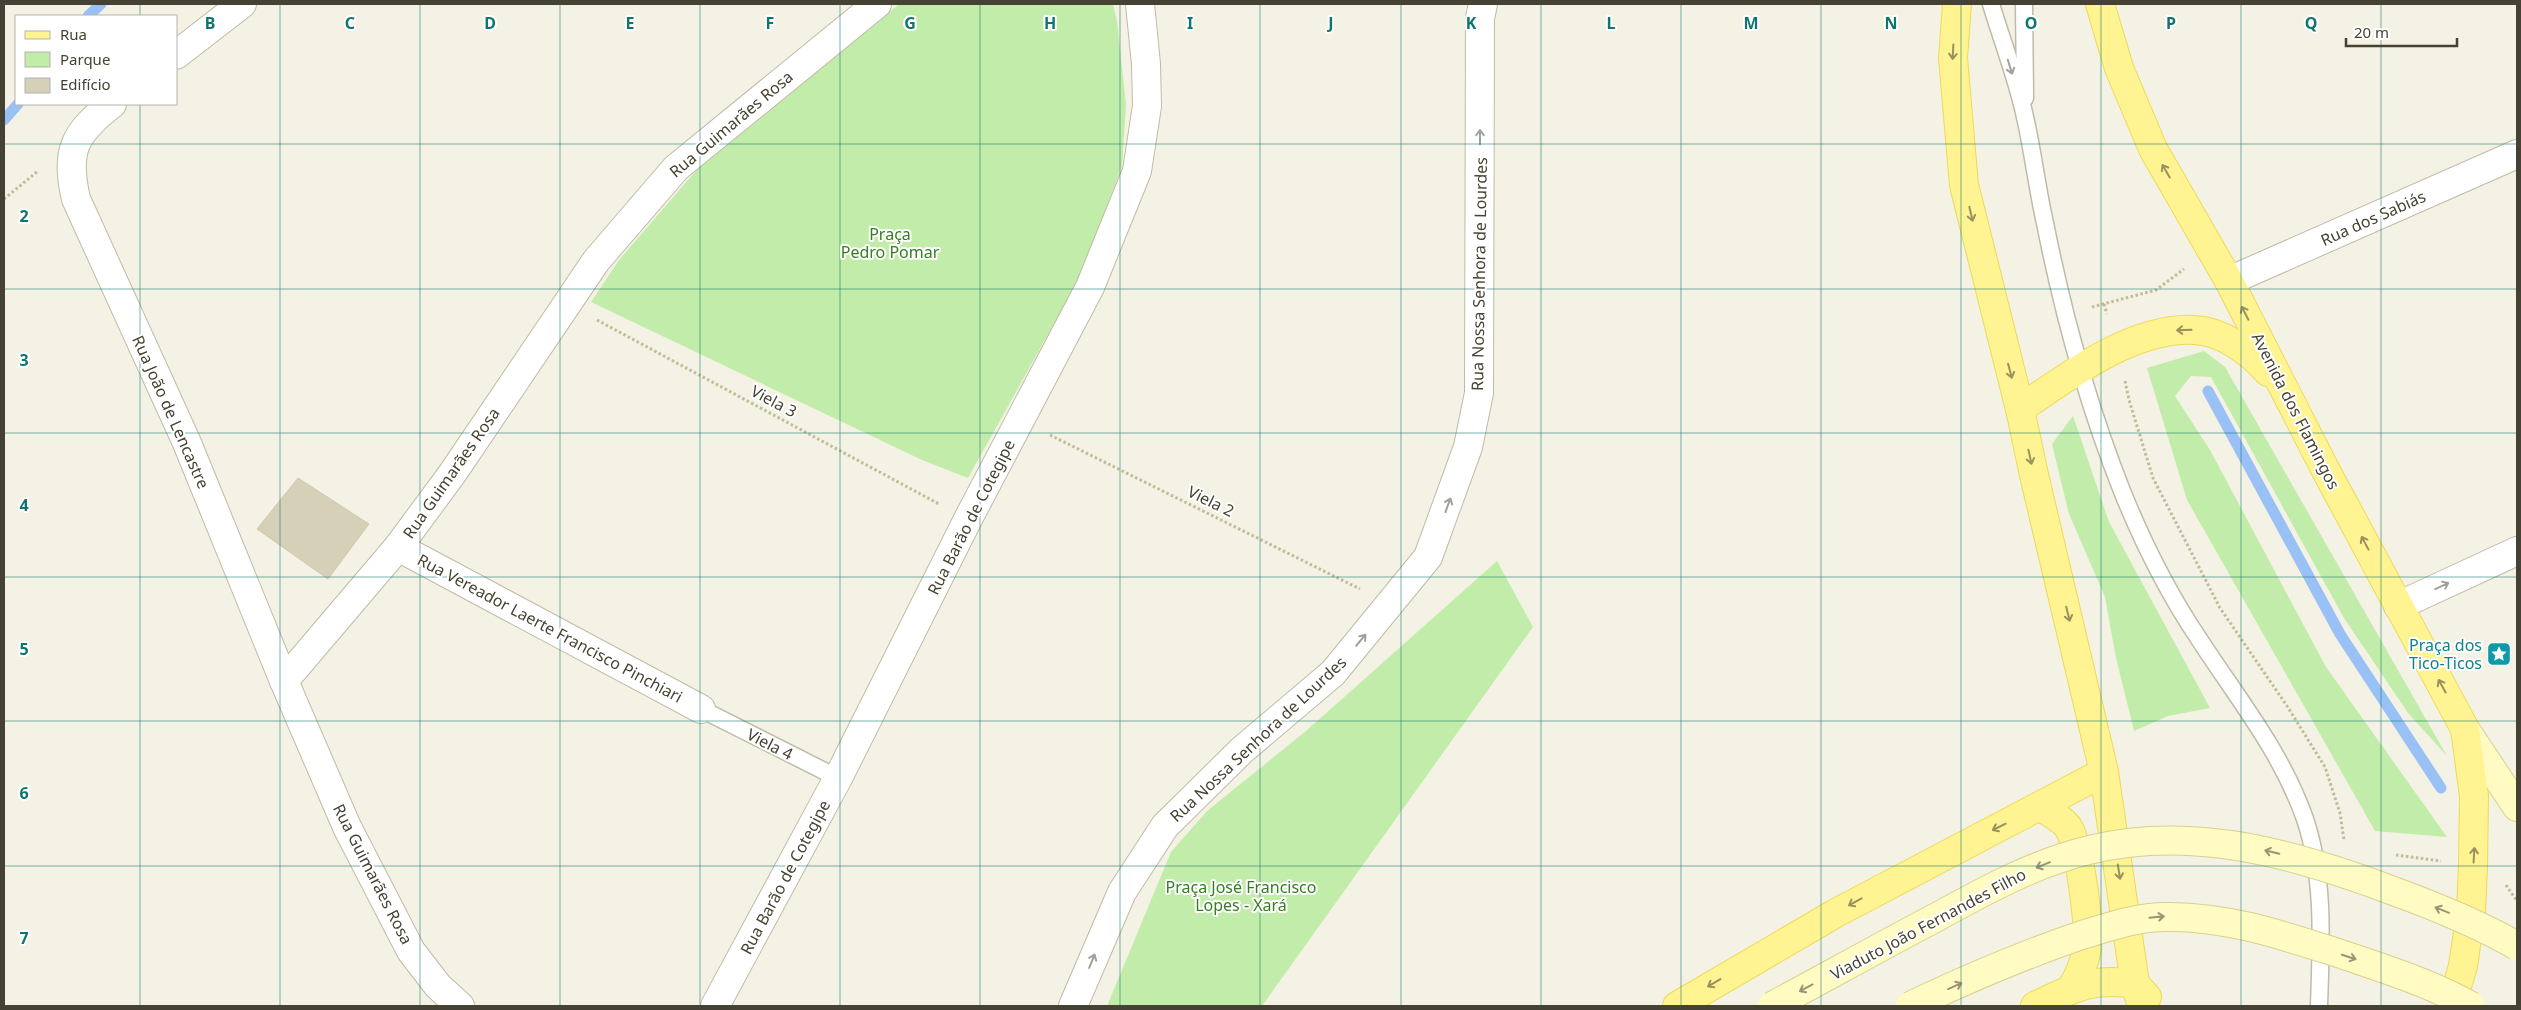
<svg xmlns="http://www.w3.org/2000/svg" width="2521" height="1010" font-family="'Noto Sans',sans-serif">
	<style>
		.green { fill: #c2eca9 }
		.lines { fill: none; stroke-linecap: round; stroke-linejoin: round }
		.stream { stroke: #9ac1f6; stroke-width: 11 }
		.building { fill: #d6d0b8; stroke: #d1c9ab }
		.lane-casing { stroke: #c0bba6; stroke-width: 19 }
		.street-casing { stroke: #c0bba6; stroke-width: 30 }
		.secondary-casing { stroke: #d7d18f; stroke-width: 30 }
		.primary-casing { stroke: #edda58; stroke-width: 30 }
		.path { stroke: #c3bb96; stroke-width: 3; stroke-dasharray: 2.5 2.5; stroke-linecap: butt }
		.lane { stroke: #fff; stroke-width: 16 }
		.street { stroke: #fff; stroke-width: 28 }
		.secondary { stroke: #fffbc3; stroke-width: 28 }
		.primary { stroke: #fff392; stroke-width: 28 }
		.secondary-bridge-casing { stroke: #d7d18f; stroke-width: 30; stroke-linecap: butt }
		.secondary-bridge { stroke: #fffbc3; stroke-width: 28 }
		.oneway { stroke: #99925e }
		.oneway2 { stroke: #a2a099 }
		.oneway3 { stroke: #999574 }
		.grid { fill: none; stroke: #0f766e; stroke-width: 1; stroke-opacity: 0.55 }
		.labels { text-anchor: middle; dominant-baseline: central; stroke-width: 4; stroke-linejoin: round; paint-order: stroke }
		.street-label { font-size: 16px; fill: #464233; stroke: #fff }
		.park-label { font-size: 16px; fill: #357d22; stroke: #fff }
		.culture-label { font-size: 16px; fill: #0d838f; stroke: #fff; text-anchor: end }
		.grid-label { font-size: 16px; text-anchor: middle; font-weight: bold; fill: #0f766e; stroke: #fff; stroke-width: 4; stroke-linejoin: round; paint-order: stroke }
	</style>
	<rect width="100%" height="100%" fill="#f4f2e4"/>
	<!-- green -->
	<g class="green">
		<path d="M899,4H1113L1117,21L1126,105L1122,166L1081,275L968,478L922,460L591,302L619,260L700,166Z"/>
		<path d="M2204,351L2225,367L2447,756L2408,713L2344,618L2211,377L2191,376L2175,396L2210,450L2326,667L2447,837L2375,831L2187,500L2147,368Z"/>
		<path d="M2073,416L2109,522L2210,708L2168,716L2134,731L2116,658L2105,597L2069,514L2052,444Z"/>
		<path d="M1497,561L1533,627L1262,1006H1107L1171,852L1207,811L1306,731Z"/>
	</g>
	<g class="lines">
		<!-- stream -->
		<g class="stream">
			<path d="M88,16L101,4"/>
			<path d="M4,120L18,104"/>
			<path d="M2208,391L2340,634L2441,788"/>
		</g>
	</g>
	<!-- building -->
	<path class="building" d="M298,478L369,524L328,579L257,529Z"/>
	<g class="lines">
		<defs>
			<g id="lane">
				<path d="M1991,4C2002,41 2017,79 2025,117C2033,152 2037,188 2045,223C2063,314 2088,405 2122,491C2143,543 2168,593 2199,639C2238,699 2281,751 2305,819C2325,879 2321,944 2319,1006"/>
				<path d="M2024,4L2025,98"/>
				<path d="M701,709L838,778"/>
			</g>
			<g id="street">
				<path d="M176,55L242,4"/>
				<path d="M112,104C74,133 65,151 76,199L187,443L284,681L347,827L411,951L438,986L460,1006"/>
				<path d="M2229,281L2517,154"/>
				<path d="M398,547L701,709"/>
				<path d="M2398,606L2517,551"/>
				<path d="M284,681L398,547L452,474L596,261L676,168L877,4"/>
				<path d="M715,1006L838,778L968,519L1090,287L1137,171L1147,106L1146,64L1140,4"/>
				<path d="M1073,1006L1122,892L1165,826L1241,751L1333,673L1428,557L1468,447L1479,393L1480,18L1483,4"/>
			</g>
			<path id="secondary" d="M2465,729L2517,807"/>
			<g id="primary">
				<path d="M1957,4L1953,58L1964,185L2020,409L2034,475L2104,772L2135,984L2142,1006"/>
				<path d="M2100,4L2119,68L2153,149L2229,281L2325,469L2465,729L2474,796L2473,866L2471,912L2463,966L2451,1006"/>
				<path d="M2020,409C2068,376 2133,327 2194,330C2223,331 2250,352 2268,372"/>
				<path d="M2040,807C2050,812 2061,818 2068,827C2080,846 2090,926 2087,949C2084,964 2079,976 2071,989"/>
				<path d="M1677,1006L1836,913L2104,772"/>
				<path d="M2035,1006C2073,988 2092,977 2135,984L2147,997"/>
			</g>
		</defs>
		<!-- lane casing -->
		<use href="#lane" class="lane-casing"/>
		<!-- street casing -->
		<use href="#street" class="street-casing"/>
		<!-- secondary casing -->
		<use href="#secondary" class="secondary-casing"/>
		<!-- primary casing -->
		<use href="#primary" class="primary-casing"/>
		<!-- path -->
		<g class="path">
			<path d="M4,199L38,171"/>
			<path d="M2104,304L2107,314"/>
			<path d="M2092,307L2156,290L2184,269"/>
			<path d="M597,320L939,504"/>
			<path d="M2125,381L2129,400L2153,478L2220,608L2287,706L2325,767L2340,813L2344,840"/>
			<path d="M1050,435L1360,589"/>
			<path d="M2396,855L2441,861"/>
			<path d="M2506,885L2517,901"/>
		</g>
		<!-- lane -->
		<use href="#lane" class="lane"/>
		<!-- street -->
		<use href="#street" class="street"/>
		<!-- secondary -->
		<use href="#secondary" class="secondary"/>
		<!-- primary -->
		<use href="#primary" class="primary"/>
		<defs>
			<g id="secondary-bridge">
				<path d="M1772,1006C1826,977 1880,947 1935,918C1984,891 2035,863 2089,850C2194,824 2299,855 2396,892C2437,907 2479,924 2517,946"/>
				<path d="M1910,1006C1967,979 2025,954 2085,934C2111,926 2138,917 2166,917C2225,916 2282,935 2338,953C2382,968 2431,983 2471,1006"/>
			</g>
		</defs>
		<!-- secondary-bridge casing -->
		<use href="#secondary-bridge" class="secondary-bridge-casing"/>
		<!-- secondary-bridge -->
		<use href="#secondary-bridge" class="secondary-bridge"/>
	</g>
	<!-- one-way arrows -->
	<defs><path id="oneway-shaft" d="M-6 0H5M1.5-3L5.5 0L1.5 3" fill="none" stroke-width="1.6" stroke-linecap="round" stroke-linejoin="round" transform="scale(1.25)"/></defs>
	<g class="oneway">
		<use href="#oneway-shaft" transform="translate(1953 52) rotate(93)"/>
		<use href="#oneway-shaft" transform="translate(2166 171) rotate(-120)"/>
		<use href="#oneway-shaft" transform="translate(1971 214) rotate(77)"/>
		<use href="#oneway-shaft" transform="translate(2245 313) rotate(-117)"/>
		<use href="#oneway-shaft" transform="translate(2184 330) rotate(178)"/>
		<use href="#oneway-shaft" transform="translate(2010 371) rotate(75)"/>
		<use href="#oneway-shaft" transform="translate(2030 457) rotate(78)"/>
		<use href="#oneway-shaft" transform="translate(2365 543) rotate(-118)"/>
		<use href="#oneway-shaft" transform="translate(2068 614) rotate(76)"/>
		<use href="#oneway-shaft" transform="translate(2442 686) rotate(-119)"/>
		<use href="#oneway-shaft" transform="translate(1999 827) rotate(154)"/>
		<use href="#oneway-shaft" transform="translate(2474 855) rotate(-87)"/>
		<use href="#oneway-shaft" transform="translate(2119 872) rotate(81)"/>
		<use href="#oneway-shaft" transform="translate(1855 902) rotate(151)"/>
		<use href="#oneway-shaft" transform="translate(1714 983) rotate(149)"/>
	</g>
	<g class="oneway2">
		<use href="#oneway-shaft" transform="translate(2010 67) rotate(73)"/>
		<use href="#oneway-shaft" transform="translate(1480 137) rotate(-90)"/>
		<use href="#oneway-shaft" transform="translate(1448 505) rotate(-70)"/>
		<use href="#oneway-shaft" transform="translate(2442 586) rotate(-25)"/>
		<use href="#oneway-shaft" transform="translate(1361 640) rotate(-50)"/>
		<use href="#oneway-shaft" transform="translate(1092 961) rotate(-68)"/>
	</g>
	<g class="oneway3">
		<use href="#oneway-shaft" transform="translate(2272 852) rotate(-167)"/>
		<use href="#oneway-shaft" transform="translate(2043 865) rotate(158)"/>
		<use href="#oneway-shaft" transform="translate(2442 910) rotate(-158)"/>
		<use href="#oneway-shaft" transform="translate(2157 917) rotate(-6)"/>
		<use href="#oneway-shaft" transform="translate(2349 957) rotate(18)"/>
		<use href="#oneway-shaft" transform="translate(1955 986) rotate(-24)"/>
		<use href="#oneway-shaft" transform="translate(1806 988) rotate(152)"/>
	</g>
	<!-- grid -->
	<path class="grid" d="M140,4V16M280,4V1006M420,4V1006M560,4V1006M700,4V1006M840,4V1006M980,4V1006M1120,4V1006M1260,4V1006M1401,4V1006M1541,4V1006M1681,4V1006M1821,4V1006M1961,4V1006M2101,4V1006M2241,4V1006M2381,4V1006M140,104V1006M4,144H2517M4,289H2517M4,433H2517M4,577H2517M4,721H2517M4,866H2517"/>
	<!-- icons -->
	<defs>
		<symbol id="sight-square" viewBox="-11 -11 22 22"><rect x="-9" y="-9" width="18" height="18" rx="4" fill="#0f9aa8" stroke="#fff"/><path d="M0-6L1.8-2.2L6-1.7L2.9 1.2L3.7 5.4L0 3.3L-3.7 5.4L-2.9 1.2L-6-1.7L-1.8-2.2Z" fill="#fff"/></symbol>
	</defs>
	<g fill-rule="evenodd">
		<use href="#sight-square" x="2485" y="640" width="28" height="28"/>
	</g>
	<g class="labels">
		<!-- street labels -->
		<g class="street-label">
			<text transform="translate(731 124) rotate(-40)">Rua Guimarães Rosa</text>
			<text transform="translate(2373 218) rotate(-24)">Rua dos Sabiás</text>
			<text transform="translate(1479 274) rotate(-89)">Rua Nossa Senhora de Lourdes</text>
			<text transform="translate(774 401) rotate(28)">Viela 3</text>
			<text transform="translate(2296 411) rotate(63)">Avenida dos Flamingos</text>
			<text transform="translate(171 412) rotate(66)">Rua João de Lencastre</text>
			<text transform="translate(451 473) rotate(-55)">Rua Guimarães Rosa</text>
			<text transform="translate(1211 501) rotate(26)">Viela 2</text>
			<text transform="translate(971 517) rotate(-63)">Rua Barão de Cotegipe</text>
			<text transform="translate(550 628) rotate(28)">Rua Vereador Laerte Francisco Pinchiari</text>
			<text transform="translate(1258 739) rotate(-43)">Rua Nossa Senhora de Lourdes</text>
			<text transform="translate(770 744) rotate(27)">Viela 4</text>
			<text transform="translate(373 874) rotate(63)">Rua Guimarães Rosa</text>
			<text transform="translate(785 877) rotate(-62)">Rua Barão de Cotegipe</text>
			<text transform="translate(1928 924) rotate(-28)">Viaduto João Fernandes Filho</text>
		</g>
		<!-- park labels -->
		<g class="park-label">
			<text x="890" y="234">Praça<tspan x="890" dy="18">Pedro Pomar</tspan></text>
			<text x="1241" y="887">Praça José Francisco<tspan x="1241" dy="18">Lopes - Xará</tspan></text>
		</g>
		<!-- culture labels -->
		<g class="culture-label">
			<text x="2482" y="645">Praça dos<tspan x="2482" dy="18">Tico-Ticos</tspan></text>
		</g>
	</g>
	<g class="grid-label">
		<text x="210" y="29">B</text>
		<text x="350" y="29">C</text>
		<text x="490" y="29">D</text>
		<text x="630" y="29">E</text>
		<text x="770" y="29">F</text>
		<text x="910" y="29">G</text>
		<text x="1050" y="29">H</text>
		<text x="1190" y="29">I</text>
		<text x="1331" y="29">J</text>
		<text x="1471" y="29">K</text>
		<text x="1611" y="29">L</text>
		<text x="1751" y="29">M</text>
		<text x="1891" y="29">N</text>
		<text x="2031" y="29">O</text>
		<text x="2171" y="29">P</text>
		<text x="2311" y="29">Q</text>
		<text x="24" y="222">2</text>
		<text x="24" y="366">3</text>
		<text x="24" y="511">4</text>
		<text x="24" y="655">5</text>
		<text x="24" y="799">6</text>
		<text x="24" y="944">7</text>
	</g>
	<!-- border -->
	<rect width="2521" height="1010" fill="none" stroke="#464233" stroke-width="10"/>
	<!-- legend -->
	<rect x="15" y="15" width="162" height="90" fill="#ffffff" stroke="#b5b3ad"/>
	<rect x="25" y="31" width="25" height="8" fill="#fff392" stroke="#b5b3ad"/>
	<text x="60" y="40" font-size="15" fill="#464233">Rua</text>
	<rect x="25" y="52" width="25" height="15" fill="#c2eca9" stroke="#b5b3ad"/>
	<text x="60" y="65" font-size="15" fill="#464233">Parque</text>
	<rect x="25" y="78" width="25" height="15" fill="#d6d0b8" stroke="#b5b3ad"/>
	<text x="60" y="90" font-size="15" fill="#464233">Edifício</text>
	<!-- scale -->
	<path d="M2346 38v8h111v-8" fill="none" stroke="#464233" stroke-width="2.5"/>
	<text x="2354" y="38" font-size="15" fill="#464233" stroke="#ffffff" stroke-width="4" paint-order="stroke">20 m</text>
</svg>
